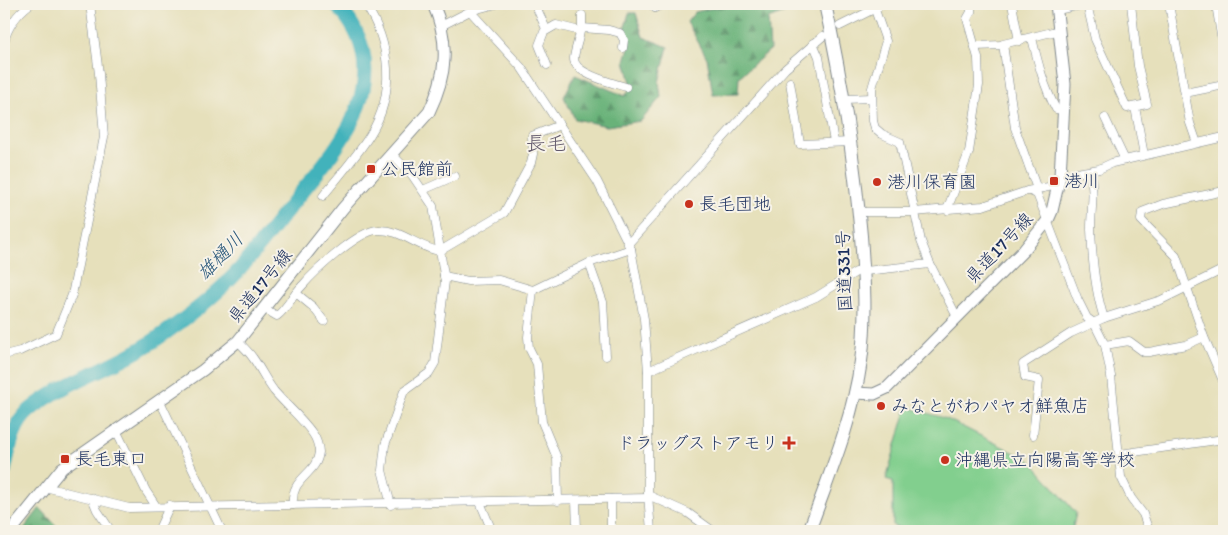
<svg xmlns="http://www.w3.org/2000/svg" width="1228" height="535" font-family="Itim,'Klee One',sans-serif">
	<style>
		.forest { fill: url(#forest-firs); stroke: #42706c }
		.pitch { fill: #82cf8e; stroke: #4e7f76 }
		.lines { fill: none; stroke-linecap: round; stroke-linejoin: round }
		.river { stroke: #42b2bb; stroke-width: 15 }
		.minor-casing { stroke: #80888c; stroke-width: 9 }
		.secondary-casing { stroke: #80888c; stroke-width: 13 }
		.trunk-casing { stroke: #80888c; stroke-width: 14 }
		.minor { stroke: #fff; stroke-width: 8 }
		.secondary { stroke: #fff; stroke-width: 11 }
		.trunk { stroke: #fff; stroke-width: 12 }
		.poi-dot { fill: #c8321e; stroke: #f7f3e8; stroke-width: 2 }
		.labels { text-anchor: middle; dominant-baseline: central; stroke-width: 4; stroke-linejoin: round; paint-order: stroke }
		.poi-label { font-size: 18px; fill: #1b2f5e; stroke: #f7f3e8; text-anchor: start }
		.street-label { font-size: 18px; fill: #1b2f5e; stroke: #f7f3e8 }
		.water-label { font-size: 19px; font-style: italic; fill: #27567a; stroke: #f7f3e8 }
		.quarter-label { font-size: 20px; fill: #635a6d; stroke: #f7f3e8 }
	</style>
	<defs>
		<pattern id="forest-firs" width="22" height="20" patternUnits="userSpaceOnUse" patternTransform="scale(1.25)"><rect width="22" height="20" fill="#69b279"/><path d="M5 1l3.5 6h-7zM16 11l3.5 6h-7z" fill="#569166"/></pattern>
	</defs>
	<rect width="100%" height="100%" fill="#f7f3e8"/>
	<filter id="ink" filterUnits="userSpaceOnUse"><feTurbulence type="fractalNoise" baseFrequency=".02" numOctaves="2"/><feDisplacementMap in="SourceGraphic" scale="10" xChannelSelector="R" yChannelSelector="G"/><feConvolveMatrix kernelMatrix="1 2 1 2 8 2 1 2 1" color-interpolation-filters="sRGB"/></filter>
	<filter id="wash" filterUnits="userSpaceOnUse"><feTurbulence type="fractalNoise" baseFrequency=".0096" numOctaves="4" result="noise"/><feDisplacementMap in="SourceGraphic" scale="20" xChannelSelector="R" yChannelSelector="G"/><feGaussianBlur stdDeviation="1.12" result="paint"/><feColorMatrix in="noise" values="0 0 0 0 0 0 0 0 0 0 0 0 0 0 0 0 0 1.4 0 .05"/><feComposite in="paint" operator="in"/></filter>
	<g filter="url(#wash)">
		<rect width="100%" height="100%" fill="#e6e0bb"/>
		<!-- forest -->
		<g class="forest">
			<path d="M730,4H804V6L768,19L770,50L739,77L738,94L713,95L707,58L687,22L695,12Z"/>
			<path d="M629,13H636L643,37L668,47L659,82L661,97L641,121L607,126L575,119L564,97L575,75L625,96L632,86L625,61L629,47L625,27Z"/>
			<path d="M40,508L61,531H22Z"/>
		</g>
		<!-- pitch -->
		<path class="pitch" d="M907,407L947,419L1031,461L1076,513L1072,531H913L893,526V481L886,479Z"/>
		<g class="lines">
			<!-- river -->
			<path class="river" d="M4,471C9,449 12,425 30,410C66,380 114,368 152,342C183,321 215,297 240,269C260,245 279,220 299,195C321,168 348,137 359,104C372,66 363,31 335,4"/>
		</g>
	</g>
	<g filter="url(#ink)">
		<g class="lines">
			<defs>
				<g id="minor">
					<path d="M535,4L546,29"/>
					<path d="M652,4L655,8L663,4"/>
					<path d="M1012,4L1019,41"/>
					<path d="M1087,4L1095,39L1127,108L1147,104L1138,66L1131,4"/>
					<path d="M1169,4L1190,123L1197,143"/>
					<path d="M1216,4L1221,35"/>
					<path d="M874,7L886,41L872,88L873,121L875,128L882,134L900,142L921,241L930,264L957,317"/>
					<path d="M1057,10L1086,4"/>
					<path d="M470,11L521,67L597,181L631,249L644,319L648,371V495L651,531"/>
					<path d="M582,15V28"/>
					<path d="M441,26L470,11L496,4"/>
					<path d="M840,26L884,4"/>
					<path d="M580,31C579,40 575,49 574,58C573,74 613,83 626,87"/>
					<path d="M1032,38C1038,63 1044,87 1056,109L1064,110"/>
					<path d="M4,42C8,25 17,14 30,4"/>
					<path d="M813,43L819,57L834,142"/>
					<path d="M975,46L1003,45"/>
					<path d="M547,65L539,45L544,32L556,25L580,31L582,28L609,30L620,33L624,40L623,48"/>
					<path d="M790,82L800,144L851,142"/>
					<path d="M1185,93L1224,85"/>
					<path d="M845,99L871,98"/>
					<path d="M1135,107L1144,155"/>
					<path d="M1105,118L1125,160"/>
					<path d="M1090,171C1095,193 1091,208 1091,229C1092,257 1095,291 1104,318"/>
					<path d="M1060,176L1099,169L1112,163L1224,137"/>
					<path d="M1037,189L1015,128L1003,44L1060,30"/>
					<path d="M423,190L455,176"/>
					<path d="M1030,191L1037,194L1078,300L1087,318L1094,323L1105,345L1111,376L1121,477L1131,498L1143,514L1149,531"/>
					<path d="M1224,191L1163,204L1142,212L1141,220L1176,256L1204,337L1224,383"/>
					<path d="M323,196C339,176 357,156 370,135C396,94 391,43 365,4"/>
					<path d="M947,210L969,152L979,85L978,58L967,19L971,12V4"/>
					<path d="M859,212H914L983,206L1027,191L1059,185"/>
					<path d="M628,244L785,69L823,36"/>
					<path d="M589,263L603,302L606,356"/>
					<path d="M444,276L468,281L499,280L533,290L589,263L631,249"/>
					<path d="M533,290L528,337L529,348L537,364L542,422L557,458L558,501"/>
					<path d="M296,293L313,307L324,321"/>
					<path d="M265,309L277,316C287,308 293,295 302,286C315,271 359,230 378,230C401,229 418,248 440,251L504,213L531,163L533,154L532,136L560,125"/>
					<path d="M238,341C243,347 249,352 253,358C261,369 266,381 274,391C286,405 302,418 313,434C316,438 319,447 319,452C317,475 290,477 293,505"/>
					<path d="M1105,345L1129,341L1144,352H1149L1186,345L1204,337"/>
					<path d="M4,355L20,351L56,334L72,295L104,137L99,74L90,4"/>
					<path d="M648,371L816,297L856,272L930,264"/>
					<path d="M159,399L222,531"/>
					<path d="M116,430L146,491L156,506"/>
					<path d="M1033,435L1039,380L1025,377L1023,364L1071,333L1104,318L1161,300L1224,269"/>
					<path d="M1120,454L1224,439"/>
					<path d="M45,487L129,508L649,498"/>
					<path d="M648,495L688,513L713,531"/>
					<path d="M92,498L97,510L111,531"/>
					<path d="M611,499V531"/>
					<path d="M576,500L577,531"/>
					<path d="M480,502L492,531"/>
					<path d="M391,505L382,470L385,445L404,391L429,373L435,363L445,281L433,206L412,175L392,154"/>
					<path d="M158,531L170,505"/>
				</g>
				<g id="secondary">
					<path d="M855,393L874,394L887,388L1024,250L1048,220L1052,211L1060,176L1065,84L1056,4"/>
					<path d="M11,531L62,468L203,370L238,341L343,208L429,112C447,75 450,42 433,4"/>
				</g>
				<path id="trunk" d="M809,531C829,476 853,419 861,361C867,320 864,277 861,236C854,157 842,81 825,4"/>
			</defs>
			<!-- minor casing -->
			<use href="#minor" class="minor-casing"/>
			<!-- secondary casing -->
			<use href="#secondary" class="secondary-casing"/>
			<!-- trunk casing -->
			<use href="#trunk" class="trunk-casing"/>
			<!-- minor -->
			<use href="#minor" class="minor"/>
			<!-- secondary -->
			<use href="#secondary" class="secondary"/>
			<!-- trunk -->
			<use href="#trunk" class="trunk"/>
		</g>
	</g>
	<!-- markers -->
	<g class="poi-dot">
		<rect x="366" y="164" width="10" height="10" rx="2.5"/>
		<rect x="1049" y="176" width="10" height="10" rx="2.5"/>
		<circle cx="877" cy="182" r="5"/>
		<circle cx="689" cy="204" r="5"/>
		<circle cx="881" cy="406" r="5"/>
		<path d="M786.5 435.5h5v5h5v5h-5v5h-5v-5h-5v-5h5z"/>
		<rect x="60" y="454" width="10" height="10" rx="2.5"/>
		<circle cx="945" cy="460" r="5"/>
	</g>
	<g class="labels">
		<!-- poi labels -->
		<g class="poi-label">
			<text x="381" y="169">公民館前</text>
			<text x="1064" y="181">港川</text>
			<text x="887" y="182">港川保育園</text>
			<text x="699" y="204">長毛団地</text>
			<text x="891" y="406">みなとがわパヤオ鮮魚店</text>
			<text x="779" y="443" text-anchor="end">ドラッグストアモリ</text>
			<text x="75" y="459">長毛東口</text>
			<text x="955" y="460">沖縄県立向陽高等学校</text>
		</g>
		<!-- street labels -->
		<g class="street-label">
			<text transform="translate(999 248) rotate(-47)">県道17号線</text>
			<text transform="translate(844 271) rotate(-92)">国道331号</text>
			<text transform="translate(260 286) rotate(-51)">県道17号線</text>
		</g>
		<!-- water labels -->
		<g class="water-label">
			<text transform="translate(220 256) rotate(-46)">雄樋川</text>
		</g>
		<!-- quarter labels -->
		<g class="quarter-label">
			<text x="546" y="143">長毛</text>
		</g>
	</g>
	<!-- margin -->
	<rect width="1228" height="535" fill="none" stroke="#f7f3e8" stroke-width="20"/>
</svg>
